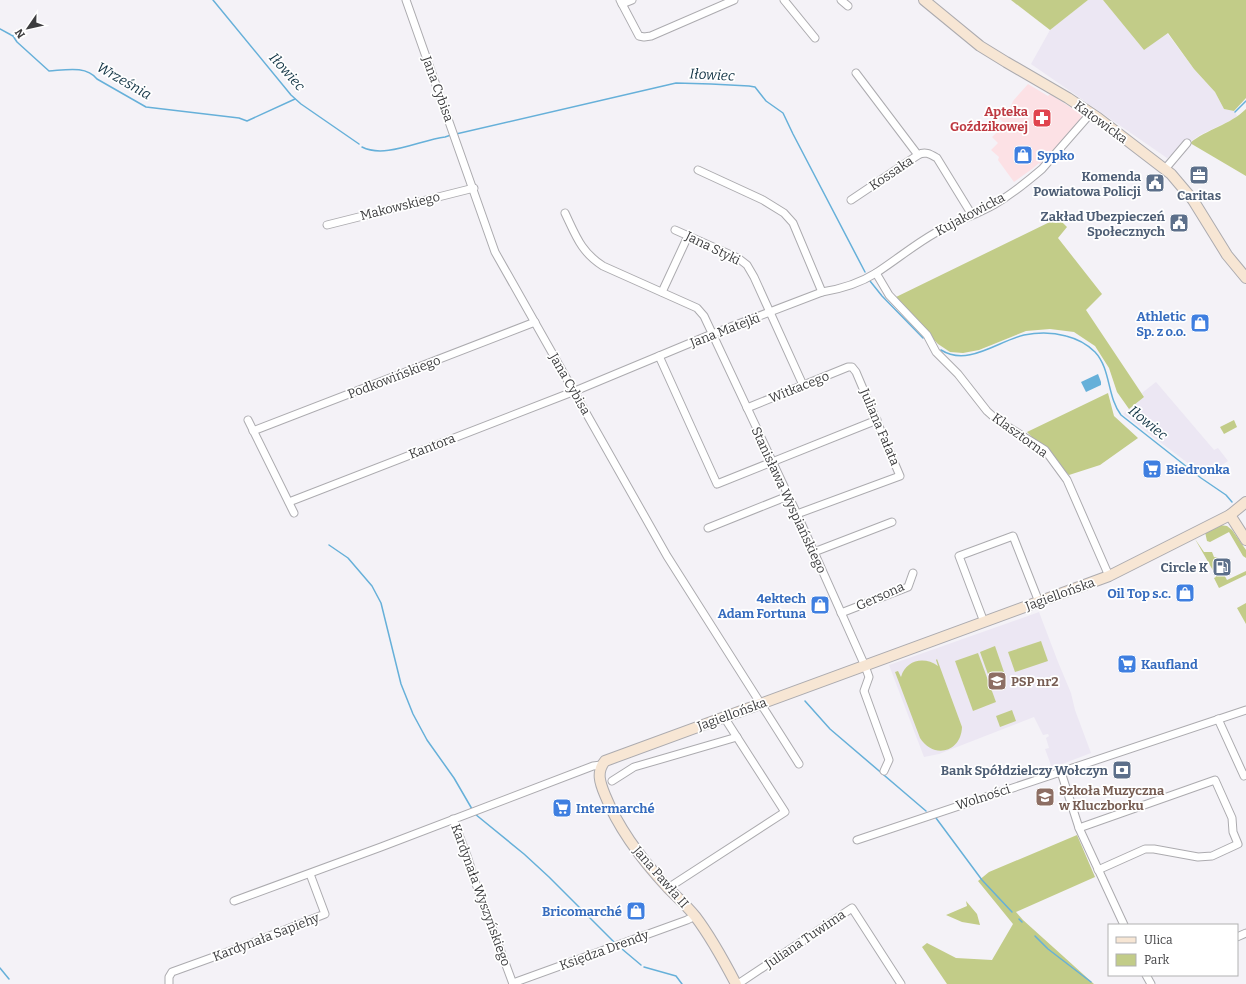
<svg xmlns="http://www.w3.org/2000/svg" width="1246" height="984" font-family="Bitter,serif">
	<style>
		.commercial { fill: #fce1e5 }
		.built { fill: #ece7f3 }
		.green { fill: #c2cc88 }
		.water { fill: #66b0d9 }
		.lines { fill: none; stroke-linecap: round; stroke-linejoin: round }
		.stream { stroke: #66b0d9; stroke-width: 1.5 }
		.street-casing { stroke: #acabaf; stroke-width: 9 }
		.secondary-casing { stroke: #acabaf; stroke-width: 12 }
		.street { stroke: #fff; stroke-width: 7 }
		.secondary { stroke: #f7e6d4; stroke-width: 10 }
		.labels { text-anchor: middle; dominant-baseline: central; stroke-width: 3.5; stroke-linejoin: round; paint-order: stroke }
		.street-label { font-size: 13px; fill: #3d3d3f; stroke: #fff }
		.health-label { font-size: 13px; font-weight: bold; fill: #be3a42; stroke: #fff; text-anchor: end }
		.shop-label { font-size: 13px; font-weight: bold; fill: #366cbe; stroke: #fff; text-anchor: start }
		.service-label { font-size: 13px; font-weight: bold; fill: #4e5e75; stroke: #fff; text-anchor: end }
		.education-label { font-size: 13px; font-weight: bold; fill: #785e54; stroke: #fff; text-anchor: start }
		.water-label { font-size: 14px; font-style: italic; fill: #134; stroke: #fff }
	</style>
	<rect width="100%" height="100%" fill="#f4f2f7"/>
	<!-- commercial -->
	<path class="commercial" d="M1028,84L1048,96L1050,94L1084,116L1040,164L1039,163L1032,169L1014,182L998,160L999,157L991,150L998,143L992,137L1005,124L999,118L1009,111L1013,101Z"/>
	<!-- built -->
	<g class="built">
		<path d="M1088,0H1103L1144,50L1167,33L1194,69L1215,92L1224,109L1234,111L1238,117L1200,135L1167,158L1031,64L1050,30Z"/>
		<path d="M1156,382L1214,450L1218,448L1228,461L1205,476L1123,414L1144,397L1142,393Z"/>
		<path d="M1039,612L1058,662L1071,693L1075,710L1091,753L1052,768L1045,749L1049,748L1046,738L1049,736L1048,734L1043,735L1034,717L939,754L924,757L889,665Z"/>
	</g>
	<!-- green -->
	<g class="green">
		<path d="M1011,0H1088L1050,30Z"/>
		<path d="M1103,0H1246V98L1234,111L1224,109L1215,92L1194,69L1168,33L1144,50Z"/>
		<path d="M1246,109V176L1190,143C1207,129 1230,125 1246,109Z"/>
		<path d="M1058,218L1067,227L1058,238L1102,294L1086,310L1144,397L1129,409L1117,392L1109,368L1095,346L1074,332L1050,329L1026,331L979,350L963,353L950,352L938,344L894,298Z"/>
		<path d="M1108,393L1114,416L1138,438L1100,465L1069,475L1027,432Z"/>
		<path d="M1234,420L1237,427L1224,434L1220,427Z"/>
		<path d="M1220,525L1227,526L1232,530L1246,550V558L1243,556L1229,532L1210,542L1207,541L1205,532Z"/>
		<path d="M1195,539L1204,552H1212L1214,557L1219,558L1214,561L1220,572L1222,571L1227,580L1246,571V575L1219,588L1214,578L1216,577L1215,574Z"/>
		<path d="M1246,603V624L1237,608Z"/>
		<path d="M1041,641L1048,661L1015,672L1008,652Z"/>
		<path d="M995,646L1004,672L989,677L980,652Z"/>
		<path d="M978,653L996,702L973,711L955,661Z"/>
		<path d="M937,659L962,727C961,753 933,759 920,738L895,672L898,671L901,677C906,660 924,656 938,666L936,660Z"/>
		<path d="M1012,710L1016,721L1000,727L996,716Z"/>
		<path d="M1077,835L1095,877L1016,912L1023,920L1094,984H947L922,947L927,943L956,958L992,960L1013,924L978,881L989,872Z"/>
		<path d="M966,901L977,914L980,925L962,922L946,915L967,906Z"/>
	</g>
	<!-- water -->
	<path class="water" d="M1098,374L1101,382V385L1086,392L1081,382Z"/>
	<g class="lines">
		<!-- stream -->
		<g class="stream">
			<path d="M213,0L291,95L301,104L359,144"/>
			<path d="M0,29L13,36L17,42L49,71C65,70 86,65 97,79L146,107L239,118L247,121L295,99"/>
			<path d="M1235,112L1246,101"/>
			<path d="M456,134L676,83L711,84L749,86L755,87L766,101L783,113L793,134L865,272"/>
			<path d="M362,147C385,159 420,140 445,137L451,135"/>
			<path d="M870,281L882,296L923,338"/>
			<path d="M941,350C968,367 998,341 1024,335C1039,332 1052,332 1066,336C1078,339 1086,343 1095,352C1111,369 1107,397 1121,415L1201,478L1226,495L1232,502"/>
			<path d="M329,545L348,558L372,586L381,603L401,684L413,714L427,740L454,778L472,809"/>
			<path d="M805,701L830,729L926,811"/>
			<path d="M475,814L524,854L549,877L614,942"/>
			<path d="M936,818L982,880L1012,912"/>
			<path d="M1019,919L1022,922"/>
			<path d="M1035,936L1048,949L1091,982"/>
			<path d="M622,949L641,965"/>
			<path d="M644,967L676,976L682,984"/>
			<path d="M0,968L9,979"/>
		</g>
		<defs>
			<g id="street">
				<path d="M406,0L495,252L667,556L799,764"/>
				<path d="M620,0L639,36L644,37L651,36L734,0"/>
				<path d="M784,0L815,38"/>
				<path d="M841,0L848,6"/>
				<path d="M622,4L632,0"/>
				<path d="M856,73L918,155"/>
				<path d="M1165,169L1187,143"/>
				<path d="M698,170L763,200L784,213L793,223L822,292"/>
				<path d="M851,200L918,155C925,151 930,154 937,158L972,215"/>
				<path d="M565,213C576,236 581,252 603,266L697,308L704,316L797,514L865,666L869,677L864,691L889,760L884,771"/>
				<path d="M327,225L474,188"/>
				<path d="M675,230L738,258L747,265L754,277L803,385"/>
				<path d="M876,273L889,295L927,335L936,352L958,374L987,411L997,420L1045,450L1067,480L1109,576"/>
				<path d="M662,292L688,236"/>
				<path d="M659,356L717,484L877,420"/>
				<path d="M747,408L848,367H852L856,372L900,476L797,514"/>
				<path d="M248,420L294,513"/>
				<path d="M253,431L535,322"/>
				<path d="M289,502L575,391L712,334L822,292C841,289 860,283 876,273C896,260 914,245 935,233C954,222 976,215 995,204C1012,194 1028,181 1042,169L1091,113"/>
				<path d="M708,528L788,496"/>
				<path d="M814,552L892,522"/>
				<path d="M841,613L908,587L913,573"/>
				<path d="M984,622L959,556L1013,536L1039,602"/>
				<path d="M1218,719L1244,776L1246,775"/>
				<path d="M1061,772L1079,828L1124,925"/>
				<path d="M612,781L634,767L737,737"/>
				<path d="M453,819L467,856L476,884L513,984"/>
				<path d="M1079,828L1215,780L1232,818L1233,832L1238,844L1212,856L1198,857L1154,849H1145L1098,870"/>
				<path d="M857,840L1246,710"/>
				<path d="M668,888L785,812L724,717"/>
				<path d="M234,901L381,847L593,766L601,765"/>
				<path d="M1237,937L1246,933"/>
				<path d="M1146,975L1151,984"/>
				<path d="M513,983L687,920L695,916"/>
				<path d="M169,984V977L172,972L244,946L325,914L310,874"/>
				<path d="M738,984L852,908L901,984"/>
			</g>
			<g id="secondary">
				<path d="M924,0L980,46L1006,62L1068,98L1098,118L1171,174L1193,200L1227,255L1246,278"/>
				<path d="M1230,515L1246,540"/>
				<path d="M736,984C724,961 711,937 695,916C687,906 677,897 668,888C642,860 619,830 605,795C600,783 596,772 605,761L1109,576L1230,515L1246,502"/>
			</g>
		</defs>
		<!-- street casing -->
		<use href="#street" class="street-casing"/>
		<!-- secondary casing -->
		<use href="#secondary" class="secondary-casing"/>
		<!-- street -->
		<use href="#street" class="street"/>
		<!-- secondary -->
		<use href="#secondary" class="secondary"/>
	</g>
	<!-- icons -->
	<defs>
		<symbol id="pharmacy-square" viewBox="-11 -11 22 22"><rect x="-9" y="-9" width="18" height="18" rx="4" fill="#e0444e" stroke="#fff"/><path d="M-2-6h4v4h4v4h-4v4h-4v-4h-4v-4h4Z" fill="#fff"/></symbol>
		<symbol id="shop-square" viewBox="-11 -11 22 22"><rect x="-9" y="-9" width="18" height="18" rx="4" fill="#3f7fe0" stroke="#fff"/><path d="M-5-2.5h2.3a2.7 3.5 0 0 1 5.4 0H5L5.5 6h-11ZM-1.5-2.5h3a1.5 2.3 0 0 0-3 0Z" fill="#fff"/></symbol>
		<symbol id="office-square" viewBox="-11 -11 22 22"><rect x="-9" y="-9" width="18" height="18" rx="4" fill="#5c6f8a" stroke="#fff"/><path d="M-6-3h4V-5.5h4V-3h4V5H-6ZM-1-4.5V-3h2v-1.5ZM-6 0V1H6V0Z" fill="#fff"/></symbol>
		<symbol id="civic-square" viewBox="-11 -11 22 22"><rect x="-9" y="-9" width="18" height="18" rx="4" fill="#5c6f8a" stroke="#fff"/><path d="M-.6-6.5H3V-4.5H.6V-3L4-1V1h2V6H-6V1h2V-1L-.6-3ZM-1.2 2.5V6h2.4V2.5Z" fill="#fff"/></symbol>
		<symbol id="supermarket-square" viewBox="-11 -11 22 22"><rect x="-9" y="-9" width="18" height="18" rx="4" fill="#3f7fe0" stroke="#fff"/><path d="M-6-5.5h2.5l.6 2H6L4.5 2H-2.5L-4.4-4H-6ZM-1.5 3.2a1.3 1.3 0 1 0 .1 0ZM3 3.2a1.3 1.3 0 1 0 .1 0Z" fill="#fff"/></symbol>
		<symbol id="fuel-square" viewBox="-11 -11 22 22"><rect x="-9" y="-9" width="18" height="18" rx="4" fill="#5c6f8a" stroke="#fff"/><path d="M-5.5-6h7V0h2V4h1.3V-2.5L3-4.5l.8-.8L6-3V5H2.5V1h-1V6h-7ZM-4.2-4.7v3.2H.2V-4.7Z" fill="#fff"/></symbol>
		<symbol id="school-square" viewBox="-11 -11 22 22"><rect x="-9" y="-9" width="18" height="18" rx="4" fill="#8d6e63" stroke="#fff"/><path d="M0-5L7-2L0 1L-7-2ZM-4 1L0 2.5L4 1V4Q0 6-4 4Z" fill="#fff"/></symbol>
		<symbol id="bank-square" viewBox="-11 -11 22 22"><rect x="-9" y="-9" width="18" height="18" rx="4" fill="#5c6f8a" stroke="#fff"/><path d="M-6-4H6V4H-6ZM0-2.3a2.3 2.3 0 1 0 0 4.6a2.3 2.3 0 1 0 0-4.6Z" fill="#fff"/></symbol>
	</defs>
	<g fill-rule="evenodd">
		<use href="#pharmacy-square" x="1031" y="107" width="22" height="22"/>
		<use href="#shop-square" x="1012" y="144" width="22" height="22"/>
		<use href="#office-square" x="1188" y="164" width="22" height="22"/>
		<use href="#civic-square" x="1144" y="172" width="22" height="22"/>
		<use href="#civic-square" x="1168" y="212" width="22" height="22"/>
		<use href="#shop-square" x="1189" y="312" width="22" height="22"/>
		<use href="#supermarket-square" x="1141" y="458" width="22" height="22"/>
		<use href="#fuel-square" x="1211" y="556" width="22" height="22"/>
		<use href="#shop-square" x="1174" y="582" width="22" height="22"/>
		<use href="#shop-square" x="809" y="594" width="22" height="22"/>
		<use href="#supermarket-square" x="1116" y="653" width="22" height="22"/>
		<use href="#school-square" x="986" y="670" width="22" height="22"/>
		<use href="#bank-square" x="1111" y="759" width="22" height="22"/>
		<use href="#school-square" x="1034" y="786" width="22" height="22"/>
		<use href="#supermarket-square" x="551" y="797" width="22" height="22"/>
		<use href="#shop-square" x="625" y="900" width="22" height="22"/>
	</g>
	<g class="labels">
		<!-- street labels -->
		<g class="street-label">
			<text transform="translate(438 89) rotate(70)">Jana Cybisa</text>
			<text transform="translate(1101 122) rotate(36)">Katowicka</text>
			<text transform="translate(891 173) rotate(-34)">Kossaka</text>
			<text transform="translate(400 206) rotate(-14)">Makowskiego</text>
			<text transform="translate(970 214) rotate(-28)">Kujakowicka</text>
			<text transform="translate(713 248) rotate(26)">Jana Styki</text>
			<text transform="translate(725 330) rotate(-21)">Jana Matejki</text>
			<text transform="translate(394 377) rotate(-21)">Podkowińskiego</text>
			<text transform="translate(570 384) rotate(60)">Jana Cybisa</text>
			<text transform="translate(799 387) rotate(-22)">Witkacego</text>
			<text transform="translate(880 427) rotate(67)">Juliana Fałata</text>
			<text transform="translate(1020 435) rotate(36)">Klasztorna</text>
			<text transform="translate(432 446) rotate(-21)">Kantora</text>
			<text transform="translate(789 500) rotate(65)">Stanisława Wyspiańskiego</text>
			<text transform="translate(1060 594) rotate(-20)">Jagiellońska</text>
			<text transform="translate(880 596) rotate(-24)">Gersona</text>
			<text transform="translate(732 714) rotate(-20)">Jagiellońska</text>
			<text transform="translate(983 797) rotate(-18)">Wolności</text>
			<text transform="translate(661 877) rotate(49)">Jana Pawła II</text>
			<text transform="translate(481 895) rotate(70)">Kardynała Wyszyńskiego</text>
			<text transform="translate(266 937) rotate(-21)">Kardynała Sapiehy</text>
			<text transform="translate(805 939) rotate(-34)">Juliana Tuwima</text>
			<text transform="translate(604 950) rotate(-20)">Księdza Drendy</text>
		</g>
		<!-- health labels -->
		<g class="health-label">
			<text x="1028" y="111">Apteka<tspan x="1028" dy="15">Goździkowej</tspan></text>
		</g>
		<!-- shop labels -->
		<g class="shop-label">
			<text x="1037" y="155">Sypko</text>
			<text x="1186" y="316" text-anchor="end">Athletic<tspan x="1186" dy="15">Sp. z o.o.</tspan></text>
			<text x="1166" y="469">Biedronka</text>
			<text x="1171" y="593" text-anchor="end">Oil Top s.c.</text>
			<text x="806" y="598" text-anchor="end">4ektech<tspan x="806" dy="15">Adam Fortuna</tspan></text>
			<text x="1141" y="664">Kaufland</text>
			<text x="576" y="808">Intermarché</text>
			<text x="622" y="911" text-anchor="end">Bricomarché</text>
		</g>
		<!-- service labels -->
		<g class="service-label">
			<text x="1141" y="176">Komenda<tspan x="1141" dy="15">Powiatowa Policji</tspan></text>
			<text x="1199" y="195" text-anchor="middle">Caritas</text>
			<text x="1165" y="216">Zakład Ubezpieczeń<tspan x="1165" dy="15">Społecznych</tspan></text>
			<text x="1208" y="567">Circle K</text>
			<text x="1108" y="770">Bank Spółdzielczy Wołczyn</text>
		</g>
		<!-- education labels -->
		<g class="education-label">
			<text x="1011" y="681">PSP nr2</text>
			<text x="1059" y="790">Szkoła Muzyczna<tspan x="1059" dy="15">w Kluczborku</tspan></text>
		</g>
		<!-- water labels -->
		<g class="water-label">
			<text transform="translate(287 72) rotate(48)">Iłowiec</text>
			<text transform="translate(712 75) rotate(3)">Iłowiec</text>
			<text transform="translate(124 81) rotate(30)">Września</text>
			<text transform="translate(1148 423) rotate(39)">Iłowiec</text>
		</g>
	</g>
	<!-- legend -->
	<rect x="1108" y="924" width="130" height="52" fill="#ffffff" stroke="#b1b1b2"/>
	<rect x="1116" y="937" width="20" height="6" fill="#f7e6d4" stroke="#b1b1b2"/>
	<text x="1144" y="944" font-size="12" fill="#3d3d3f">Ulica</text>
	<rect x="1116" y="954" width="20" height="12" fill="#c2cc88" stroke="#b1b1b2"/>
	<text x="1144" y="964" font-size="12" fill="#3d3d3f">Park</text>
	<!-- north arrow -->
	<g transform="translate(28 28) rotate(236)" stroke="#ffffff" stroke-width="3" paint-order="stroke">
	<path d="M0-3L7 15L0 10L-7 15Z" fill="#3d3d3f"/>
	<text y="-6" font-size="11" font-weight="bold" text-anchor="middle" fill="#3d3d3f">N</text>
	</g>
</svg>
